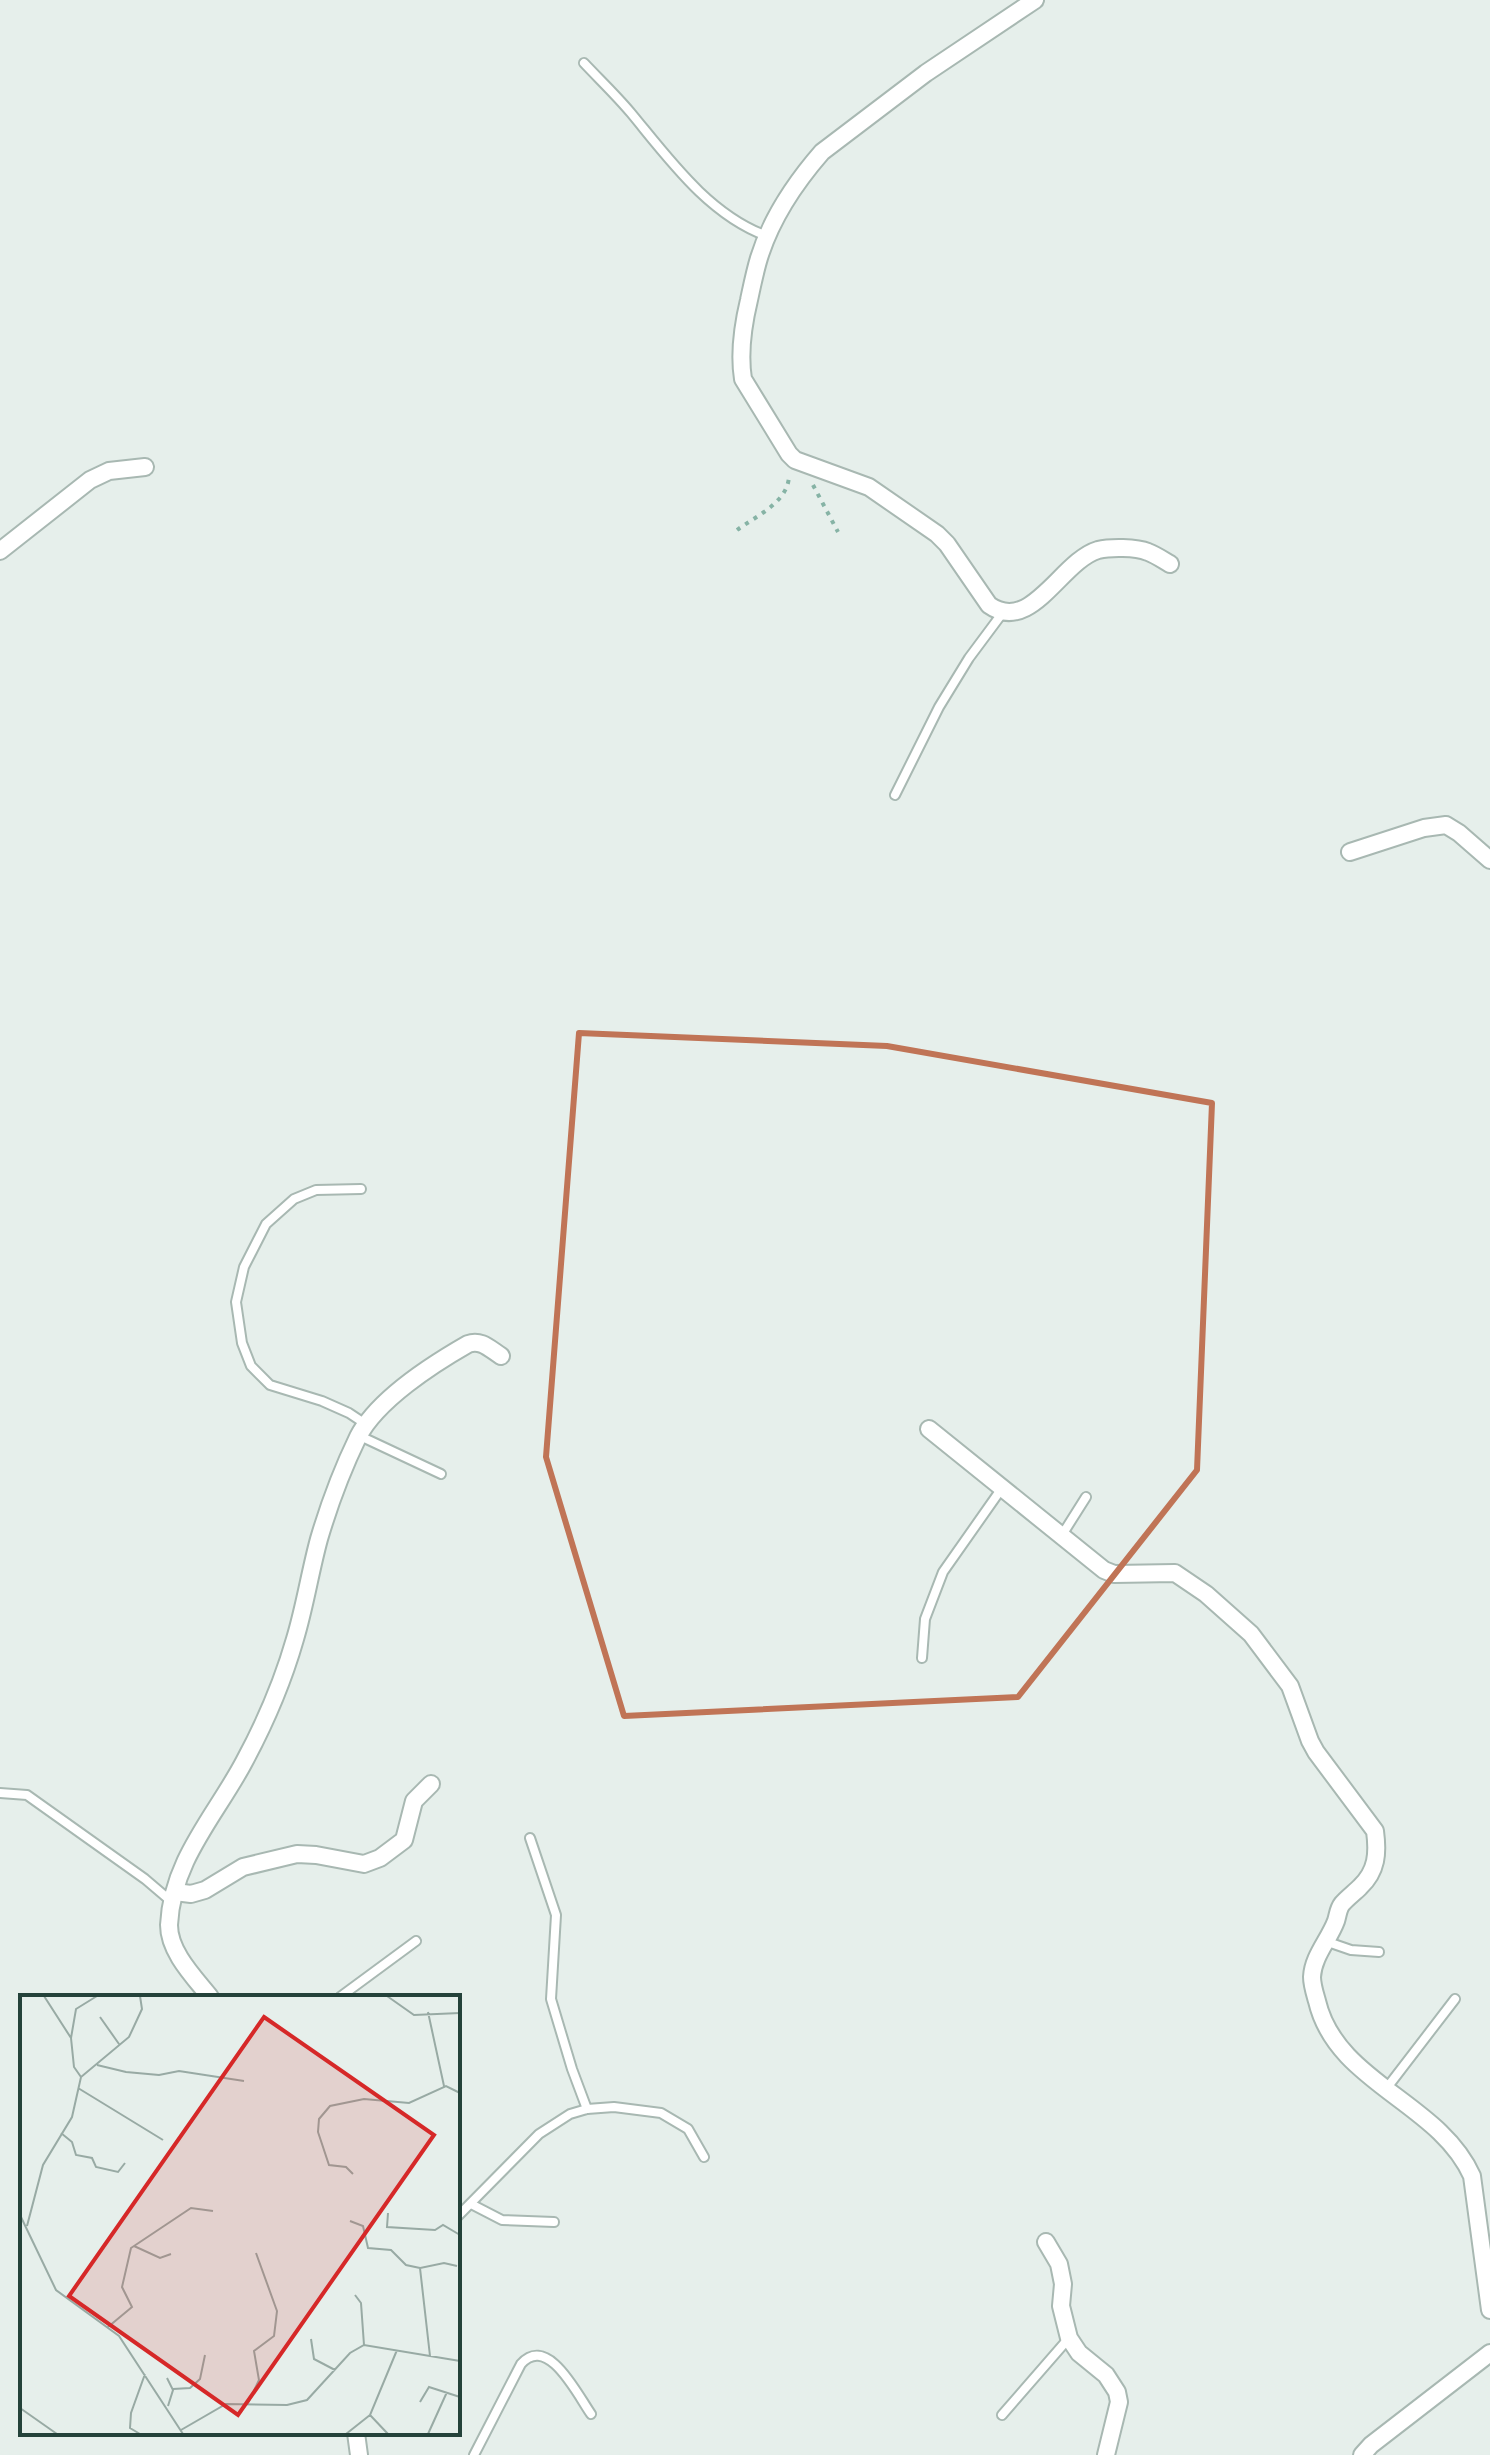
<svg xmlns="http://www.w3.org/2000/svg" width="1490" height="2455" font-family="'Fira Sans',sans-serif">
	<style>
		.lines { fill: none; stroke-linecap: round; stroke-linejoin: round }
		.lane-casing { stroke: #a8b8b2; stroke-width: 12 }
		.street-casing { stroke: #a8b8b2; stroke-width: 20 }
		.path { stroke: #86b3a5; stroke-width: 4; stroke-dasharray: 4 6; stroke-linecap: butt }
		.lane { stroke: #fff; stroke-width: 8 }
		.street { stroke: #fff; stroke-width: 16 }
		.marked { fill: none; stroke: #c07456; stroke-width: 6; stroke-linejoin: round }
		.inset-road { fill: none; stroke: #98aaa4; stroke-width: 2 }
		.view { fill: #d62828; fill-opacity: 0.15; stroke: #d62828; stroke-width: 4 }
		.inset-edge { fill: none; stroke: #24423a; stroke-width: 4 }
	</style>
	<rect width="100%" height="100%" fill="#e6efeb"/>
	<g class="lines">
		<defs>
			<g id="lane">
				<path d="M584,63C599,79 616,95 631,113C669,159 709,215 767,236"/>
				<path d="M895,795L939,707L969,658L1004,611"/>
				<path d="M361,1189L316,1190L294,1199L266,1224L244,1267L236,1302L242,1343L251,1366L270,1385L322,1401L349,1413L367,1425"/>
				<path d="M360,1436L441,1474"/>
				<path d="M1062,1535L1086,1497"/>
				<path d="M922,1658L925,1619L943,1572L1002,1488"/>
				<path d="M0,1793L27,1795L145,1879L172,1902"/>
				<path d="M530,1838L556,1915L551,1999L572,2069L587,2109"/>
				<path d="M1325,1941L1351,1950L1379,1952"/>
				<path d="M340,1997L416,1941"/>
				<path d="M1386,2089L1455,1999"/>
				<path d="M471,2204L502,2220L554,2222"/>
				<path d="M458,2216L539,2134L570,2114L587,2109L614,2107L661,2113L688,2129L704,2157"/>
				<path d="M1002,2415L1069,2338"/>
				<path d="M474,2455L521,2364C548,2334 577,2394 591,2414"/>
			</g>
			<g id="street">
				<path d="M1035,0L926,73L822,152C795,183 771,219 759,258C755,271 752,286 749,300C743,325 739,354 743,379L789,454L795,460L869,487L937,534L947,544L989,605C1031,635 1061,561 1098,550C1110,547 1136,547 1148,552C1156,555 1163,560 1170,564"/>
				<path d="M0,551L90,480L109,471L145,467"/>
				<path d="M1350,852L1424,828L1446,825L1459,833L1490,860"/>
				<path d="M929,1429L1104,1570L1114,1574L1175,1573L1206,1594L1251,1634L1290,1686L1310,1741L1316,1752L1375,1831C1378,1853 1377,1871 1360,1887C1354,1893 1347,1898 1342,1904C1338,1909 1338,1915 1336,1921C1329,1940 1313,1956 1312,1977C1312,1985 1315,1994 1317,2001C1336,2083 1439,2102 1472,2176L1490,2310"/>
				<path d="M175,1892L191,1894L205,1890L243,1867L297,1854L316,1855L364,1864L380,1858L404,1840L414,1801L431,1784"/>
				<path d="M210,1997C194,1977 169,1952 169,1925C172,1860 216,1815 244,1762C265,1723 283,1681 295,1639C305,1606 310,1572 319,1539C329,1505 343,1468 358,1437C377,1400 433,1364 468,1344C481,1339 490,1349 501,1356"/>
				<path d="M1046,2242L1059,2264L1063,2284L1061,2306L1069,2338L1079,2353L1106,2375L1117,2392L1119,2402L1106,2455"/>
				<path d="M356,2433L359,2455"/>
				<path d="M1362,2455L1371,2445L1490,2353"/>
			</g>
		</defs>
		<!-- lane casing -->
		<use href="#lane" class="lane-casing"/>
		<!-- street casing -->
		<use href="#street" class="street-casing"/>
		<!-- path -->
		<g class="path">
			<path d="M813,485L838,532"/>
			<path d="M737,530C756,516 787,503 789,477"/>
		</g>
		<!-- lane -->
		<use href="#lane" class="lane"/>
		<!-- street -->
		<use href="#street" class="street"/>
	</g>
	<!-- marked area -->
	<path class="marked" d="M579,1033L887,1046L1212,1103L1197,1470L1018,1697L624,1716L546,1457Z"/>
	<!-- overview -->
	<g transform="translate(20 1995)">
		<rect width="440" height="440" fill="#e6efeb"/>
		<path class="inset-road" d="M24,1L51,43L54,72L61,82M367,1L394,20L440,18M408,17L424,91M80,22L99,49M51,43L56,14L77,1M77,70L106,77L139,80L159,76L224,86M58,93L143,145M41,138L52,147L56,160L72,163L76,172L98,177L105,168M333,179L326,172L309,170L298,137L299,124L310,111L344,104L389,108L426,91L440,98M368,218L367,232L415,235L423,230L440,240M0,220L36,295L99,341L163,439M330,226L343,231L348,253L371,255L386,270L400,273M7,231L23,170L52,122L61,82L109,42L122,14L120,1M114,251L140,263L151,259M335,300L341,308L344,350M88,332L112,312L102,292L111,253L171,213L193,216M291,344L294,364L315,375M410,361L400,273L424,268L437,271M147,383L153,395L148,411M153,394L170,393L180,384L185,360M400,407L409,392L440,402M228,408L239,385L234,356L254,341L257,316L236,258M0,413L37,439M161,435L206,409L267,410L287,405L330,358L344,350L440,366M120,439L110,433L111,418L125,379M326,439L350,420M368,439L350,420L377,355M408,439L427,397"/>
		<path class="view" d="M244,22L414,140L218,420L49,301Z"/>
		<rect width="440" height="440" class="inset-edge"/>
	</g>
</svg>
